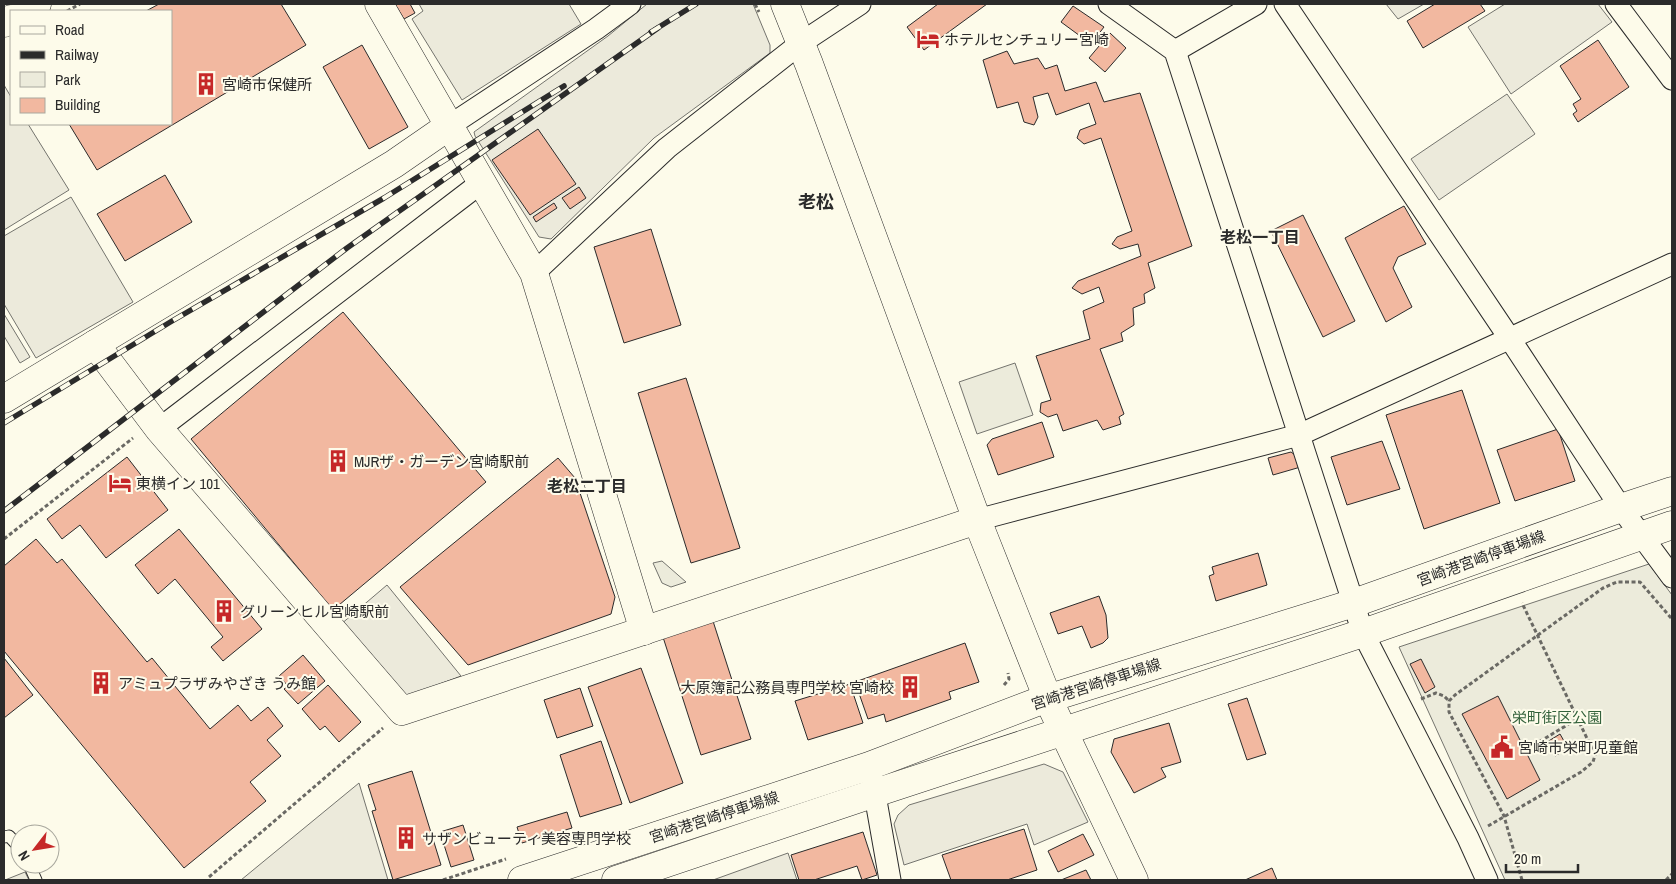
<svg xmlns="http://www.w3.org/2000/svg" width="1676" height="884" font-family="'Archivo Narrow','Noto Sans JP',sans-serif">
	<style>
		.green { fill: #ecebdb; stroke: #74746e }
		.parking { fill: #eceadb; stroke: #74746e }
		.building { fill: #f2b8a0; stroke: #2b2b2b }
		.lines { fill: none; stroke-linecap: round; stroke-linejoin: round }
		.lane-casing { stroke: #2b2b2b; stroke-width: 13 }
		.street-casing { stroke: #2b2b2b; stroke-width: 23 }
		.secondary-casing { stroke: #2b2b2b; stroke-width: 29 }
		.path { stroke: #6a6964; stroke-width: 3; stroke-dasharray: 4 2.5; stroke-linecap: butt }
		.lane { stroke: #fdfbea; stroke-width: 11 }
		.street { stroke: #fdfbea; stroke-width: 21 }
		.secondary { stroke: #fdfbea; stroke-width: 28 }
		.rail-casing { stroke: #2b2b2b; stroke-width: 5.5 }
		.rail { stroke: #fdfbea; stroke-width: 4; stroke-dasharray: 11; stroke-linecap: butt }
		.labels { text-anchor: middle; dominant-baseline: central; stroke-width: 4; stroke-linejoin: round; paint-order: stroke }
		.poi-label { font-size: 15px; fill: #2b2b2b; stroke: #fdfbea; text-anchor: start }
		.street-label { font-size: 15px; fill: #2b2b2b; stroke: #fdfbea }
		.park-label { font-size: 15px; fill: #34623c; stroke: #fdfbea }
		.neighbourhood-label { font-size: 16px; font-weight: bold; fill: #2b2b2b; stroke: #fdfbea }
		.quarter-label { font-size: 18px; font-weight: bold; fill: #2b2b2b; stroke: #fdfbea }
	</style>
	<rect width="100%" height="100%" fill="#fdfbea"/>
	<!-- green -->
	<g class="green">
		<path d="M1015,363L1033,415L977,434L959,382Z"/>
		<path d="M662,561L686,582L671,587L662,583L653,563Z"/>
		<path d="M1649,564L1672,595V880H1505L1399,647Z"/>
	</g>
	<!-- parking -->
	<g class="parking">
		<path d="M419,4H569L581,24L462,100L412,19L423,11Z"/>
		<path d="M647,4H753L770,45V53L654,138L551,239L539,237L475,136L474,132L608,36Z"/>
		<path d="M1386,4H1424L1398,19Z"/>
		<path d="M1505,4H1598L1612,22L1511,94L1468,27Z"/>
		<path d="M4,85L11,97V124H28L69,190L4,230Z"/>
		<path d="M1507,94L1535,134L1439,200L1411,159Z"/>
		<path d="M71,197L133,302L36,358L4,304V236Z"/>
		<path d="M4,314L30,357L20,363L4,336Z"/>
		<path d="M387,585L461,676L403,698L340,625Z"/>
		<path d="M1044,764L1063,772L1088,822L1034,845L1027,824L904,865L894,824L898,815L909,805Z"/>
		<path d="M359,783L388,880H241Z"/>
		<path d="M788,853L797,880H713Z"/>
		<path d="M25,872L29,880H5Z"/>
	</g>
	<!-- building -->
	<g class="building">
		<path d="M159,4H281L306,45L97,170L69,124H171V11H146Z"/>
		<path d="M395,4H410L415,13L404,19Z"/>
		<path d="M938,4H987L924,50L907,27Z"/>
		<path d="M1435,4H1480L1485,11L1423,48L1407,21Z"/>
		<path d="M1073,6L1104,27L1091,44L1061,22Z"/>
		<path d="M1110,33L1126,48L1105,72L1089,58Z"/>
		<path d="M1598,40L1629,87L1578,122L1573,114L1577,111L1573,104L1581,99L1560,66Z"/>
		<path d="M362,45L408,127L369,149L323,67Z"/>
		<path d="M1007,51L1014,64L1038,58L1045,69L1057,65L1065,91L1096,82L1104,102L1140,93L1192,246L1148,263L1155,288L1144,294L1145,303L1133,308L1134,325L1121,333L1123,341L1100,349L1124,414L1119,417L1121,424L1103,430L1097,420L1063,431L1057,414L1048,417L1040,412L1041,403L1051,400L1036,356L1090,339L1083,311L1104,302L1099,287L1082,294L1072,288L1078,281L1141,256L1138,244L1120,249L1112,244L1117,237L1132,231L1101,138L1084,144L1077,138L1080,130L1096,124L1089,103L1056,115L1048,93L1033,97L1038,117L1034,125L1024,122L1018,102L997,108L983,60Z"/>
		<path d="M538,129L576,184L530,215L492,160Z"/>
		<path d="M165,175L192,222L125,261L97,214Z"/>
		<path d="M579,187L586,198L570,209L562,198Z"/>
		<path d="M554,203L557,208L536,222L533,217Z"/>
		<path d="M1404,206L1426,244L1398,257L1393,268L1412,307L1386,322L1345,238Z"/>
		<path d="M1303,215L1355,321L1323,337L1271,231Z"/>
		<path d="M651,229L681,325L624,343L594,247Z"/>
		<path d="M343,312L486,482L333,610L191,439Z"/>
		<path d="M686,378L740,548L691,563L638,393Z"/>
		<path d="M1462,390L1500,503L1424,529L1386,415Z"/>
		<path d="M1042,422L1054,457L998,475L987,445L992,439Z"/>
		<path d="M1558,429L1575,481L1515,501L1497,450Z"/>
		<path d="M1382,441L1400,489L1347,505L1331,457Z"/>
		<path d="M1291,452L1299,458L1304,466L1273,475L1268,458Z"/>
		<path d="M127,457L168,510L106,558L80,525L62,539L47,519Z"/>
		<path d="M558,458L575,478L615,597L611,614L468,665L400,587Z"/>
		<path d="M179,529L262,629L223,661L211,647L223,637L175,579L158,594L135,565Z"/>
		<path d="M36,539L57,563L62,559L147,662L152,658L210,729L238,705L251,721L268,707L283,726L267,740L281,756L250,782L266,801L184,868L4,651V566Z"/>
		<path d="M1258,553L1267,585L1216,601L1209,576L1214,574L1212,567Z"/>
		<path d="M1099,596L1106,615L1108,638L1103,643L1091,648L1082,626L1058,634L1050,613Z"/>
		<path d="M712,618L751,739L701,755L662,634Z"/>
		<path d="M965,643L979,682L949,692L951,699L886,722L884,714L868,719L855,682Z"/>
		<path d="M303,655L325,681L298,704L284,689L288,686L279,676Z"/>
		<path d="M4,658L33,695L4,718Z"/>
		<path d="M1421,659L1435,687L1425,693L1410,664Z"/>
		<path d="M641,668L683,783L630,803L588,687Z"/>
		<path d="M850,684L863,723L808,740L795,701Z"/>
		<path d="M328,685L361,722L339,742L325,726L320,730L302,709Z"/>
		<path d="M580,688L593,726L557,738L544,700Z"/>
		<path d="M1498,696L1540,780L1507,799L1462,714Z"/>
		<path d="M1247,698L1266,754L1247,760L1228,704Z"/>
		<path d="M1169,723L1181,762L1161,768L1166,777L1134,793L1111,752L1114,739Z"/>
		<path d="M1560,734L1568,748L1555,756L1547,742Z"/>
		<path d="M601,741L622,804L580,817L560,755Z"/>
		<path d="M412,771L441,865L393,880L372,811L376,810L368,785Z"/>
		<path d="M567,812L572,828L522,843L517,827Z"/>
		<path d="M463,825L474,860L451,867L440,832Z"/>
		<path d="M1024,829L1037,870L1007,880H951L942,855Z"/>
		<path d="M863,832L877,875L862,880L857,866L814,880H799L791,855Z"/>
		<path d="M1083,834L1094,855L1058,872L1048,851Z"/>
		<path d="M1272,868L1277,880H1245Z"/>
		<path d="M1086,870L1091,880H1061Z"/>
	</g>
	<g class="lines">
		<defs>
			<g id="lane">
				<path d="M4,837L9,836L20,848"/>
				<path d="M29,864L36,880"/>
			</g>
			<g id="street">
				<path d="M1109,4L1175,51L1363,633L1468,838L1487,880"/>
				<path d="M1285,4L1510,339L1621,508L1672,577"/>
				<path d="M1616,4L1672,79"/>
				<path d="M1175,51L1256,4"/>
				<path d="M449,126L596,29L630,4"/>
				<path d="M534,273L667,148L801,43L860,4"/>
				<path d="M159,429L482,182"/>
				<path d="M977,520L1299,435L1672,264"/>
				<path d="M872,778L890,880"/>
			</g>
			<g id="secondary">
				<path d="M379,4L534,273L644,631"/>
				<path d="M785,4L809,64L977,520L1048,699L1134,880"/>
				<path d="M24,11L37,4"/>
				<path d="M4,23L11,19"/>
				<path d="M95,344L159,429L402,711L977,520"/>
				<path d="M4,399L394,164L449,126"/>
				<path d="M522,880L869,766L1037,702L1354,603L1621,508L1672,491"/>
				<path d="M616,880L875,793L1363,633L1672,525"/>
			</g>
		</defs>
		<!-- lane casing -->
		<use href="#lane" class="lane-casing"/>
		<!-- street casing -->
		<use href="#street" class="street-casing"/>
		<!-- secondary casing -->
		<use href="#secondary" class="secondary-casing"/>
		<!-- path -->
		<g class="path">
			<path d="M755,4L759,12"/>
			<path d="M67,11L80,4"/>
			<path d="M4,539L133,438"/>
			<path d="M1004,685L1009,679L1008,673"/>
			<path d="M1421,699L1436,693L1444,696L1449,701"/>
			<path d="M1534,745L1577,719"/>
			<path d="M1488,826L1581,772L1593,762L1595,755L1522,603"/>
			<path d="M209,877L383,728"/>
			<path d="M443,880L506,859"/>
			<path d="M1522,880L1504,816L1449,712V701L1455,695L1603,588L1617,582H1640L1672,619"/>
			<path d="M1666,880L1672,874"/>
		</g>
		<!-- lane -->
		<use href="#lane" class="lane"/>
		<!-- street -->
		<use href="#street" class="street"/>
		<!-- secondary -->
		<use href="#secondary" class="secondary"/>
		<defs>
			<g id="rail">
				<path d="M651,32L696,4"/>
				<path d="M4,423L172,321L384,198L564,86"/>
				<path d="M4,511L347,248L658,28"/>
			</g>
		</defs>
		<!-- rail casing -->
		<use href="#rail" class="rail-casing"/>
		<!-- rail -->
		<use href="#rail" class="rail"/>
	</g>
	<!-- icons -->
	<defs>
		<symbol id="hotel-bare" viewBox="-9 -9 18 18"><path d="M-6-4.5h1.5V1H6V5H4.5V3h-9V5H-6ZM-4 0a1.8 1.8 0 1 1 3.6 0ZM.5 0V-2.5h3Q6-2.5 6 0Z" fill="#c62828" stroke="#fdfbea" stroke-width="2.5" paint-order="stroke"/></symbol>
		<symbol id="building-bare" viewBox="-9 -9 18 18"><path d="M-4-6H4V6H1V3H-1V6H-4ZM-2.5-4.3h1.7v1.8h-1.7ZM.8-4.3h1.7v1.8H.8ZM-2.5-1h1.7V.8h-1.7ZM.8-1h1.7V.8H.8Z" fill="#c62828" stroke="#fdfbea" stroke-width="2.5" paint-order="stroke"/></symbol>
		<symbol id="civic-bare" viewBox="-9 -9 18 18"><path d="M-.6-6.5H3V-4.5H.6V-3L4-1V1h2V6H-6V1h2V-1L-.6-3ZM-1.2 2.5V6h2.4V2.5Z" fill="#c62828" stroke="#fdfbea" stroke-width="2.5" paint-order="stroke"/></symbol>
	</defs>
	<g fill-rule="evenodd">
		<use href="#hotel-bare" x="912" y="23" width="32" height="32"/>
		<use href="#building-bare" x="190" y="68" width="32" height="32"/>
		<use href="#building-bare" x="322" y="445" width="32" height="32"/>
		<use href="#hotel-bare" x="104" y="467" width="32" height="32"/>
		<use href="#building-bare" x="208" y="595" width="32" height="32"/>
		<use href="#building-bare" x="85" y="667" width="32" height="32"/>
		<use href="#building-bare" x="894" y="671" width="32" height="32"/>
		<use href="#civic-bare" x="1486" y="731" width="32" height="32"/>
		<use href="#building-bare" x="390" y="822" width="32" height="32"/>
	</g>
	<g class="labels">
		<!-- poi labels -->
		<g class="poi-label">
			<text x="944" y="39">ホテルセンチュリー宮崎</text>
			<text x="222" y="84">宮崎市保健所</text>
			<text x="354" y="461">MJRザ・ガーデン宮崎駅前</text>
			<text x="136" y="483">東横イン 101</text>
			<text x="240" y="611">グリーンヒル宮崎駅前</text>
			<text x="118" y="683">アミュプラザみやざき うみ館</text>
			<text x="894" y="687" text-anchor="end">大原簿記公務員専門学校 宮崎校</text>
			<text x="1518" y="747">宮崎市栄町児童館</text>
			<text x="422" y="838">サザンビューティ美容専門学校</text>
		</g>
		<!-- street labels -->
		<g class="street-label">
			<text transform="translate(1481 558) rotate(-20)">宮崎港宮崎停車場線</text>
			<text transform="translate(1096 684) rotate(-18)">宮崎港宮崎停車場線</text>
			<text transform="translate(714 817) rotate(-18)">宮崎港宮崎停車場線</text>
		</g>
		<!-- park labels -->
		<g class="park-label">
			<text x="1557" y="717">栄町街区公園</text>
		</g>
		<!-- neighbourhood labels -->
		<g class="neighbourhood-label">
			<text x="1260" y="237">老松一丁目</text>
			<text x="587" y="486">老松二丁目</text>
		</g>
		<!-- quarter labels -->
		<g class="quarter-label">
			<text x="816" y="201">老松</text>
		</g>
	</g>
	<!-- border -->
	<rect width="1676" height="884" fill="none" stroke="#2b2b2b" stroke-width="10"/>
	<!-- legend -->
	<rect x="10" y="10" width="162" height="115" fill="#fdfbea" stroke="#a9a89e"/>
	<rect x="20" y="26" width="25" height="8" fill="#fdfbea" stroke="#a9a89e"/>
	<text x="55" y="35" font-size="15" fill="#2b2b2b">Road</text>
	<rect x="20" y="51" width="25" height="8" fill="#2b2b2b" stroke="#a9a89e"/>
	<text x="55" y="60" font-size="15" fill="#2b2b2b">Railway</text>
	<rect x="20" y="72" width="25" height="15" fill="#ecebdb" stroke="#a9a89e"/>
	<text x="55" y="85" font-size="15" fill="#2b2b2b">Park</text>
	<rect x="20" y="98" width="25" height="15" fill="#f2b8a0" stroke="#a9a89e"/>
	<text x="55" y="110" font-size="15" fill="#2b2b2b">Building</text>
	<!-- north arrow -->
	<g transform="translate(35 849) rotate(239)"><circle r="24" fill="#fdfbea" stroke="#a9a89e"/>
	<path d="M0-4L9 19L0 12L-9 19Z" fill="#c62828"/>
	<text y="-8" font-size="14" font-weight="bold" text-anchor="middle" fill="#2b2b2b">N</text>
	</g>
	<!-- scale -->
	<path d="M1506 864v8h72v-8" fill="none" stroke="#2b2b2b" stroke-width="2.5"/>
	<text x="1514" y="864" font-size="15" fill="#2b2b2b" stroke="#fdfbea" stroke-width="4" paint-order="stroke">20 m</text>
</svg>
